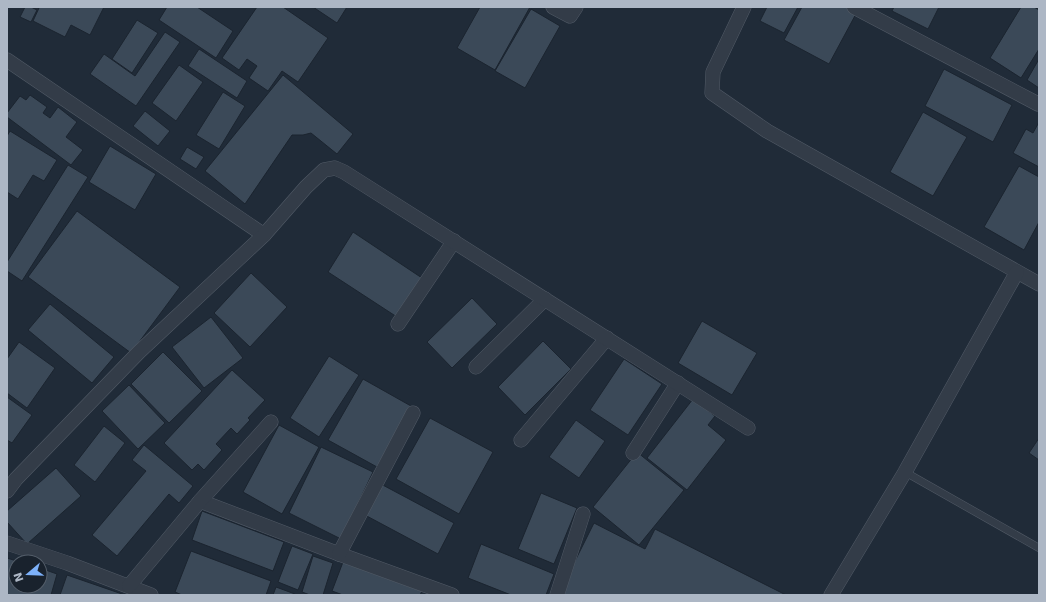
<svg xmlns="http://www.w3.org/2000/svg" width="1046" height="602" font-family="'DejaVu Sans',sans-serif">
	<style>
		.building { fill: #3b4958; stroke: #1b242f }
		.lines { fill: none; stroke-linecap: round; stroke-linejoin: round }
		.lane-casing { stroke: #515a66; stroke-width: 8 }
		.street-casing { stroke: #515a66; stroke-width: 15 }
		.lane { stroke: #333c48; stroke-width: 7 }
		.street { stroke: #333c48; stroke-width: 14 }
	</style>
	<rect width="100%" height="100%" fill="#202b38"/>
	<!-- building -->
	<g class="building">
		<path d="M25,7H31L37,10L31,22L20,17Z"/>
		<path d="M36,7H104L90,35L71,25L65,37L33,21L39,8Z"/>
		<path d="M167,7H197L233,31L216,58L159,20Z"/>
		<path d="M257,7H283L328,38L298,82L282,71L268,91L249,78L257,66L247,59L239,70L222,58Z"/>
		<path d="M313,7H347L337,23Z"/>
		<path d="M480,7H530L495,70L457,48Z"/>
		<path d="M767,7H798L784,33L760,21Z"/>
		<path d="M802,7H849L857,12L829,64L784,40Z"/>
		<path d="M894,7H939L928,29L892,11Z"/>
		<path d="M1021,7H1034L1039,10V49L1021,78L990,58Z"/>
		<path d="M531,9L560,26L525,88L495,71Z"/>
		<path d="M137,20L158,33L132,73L112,59Z"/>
		<path d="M165,32L180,42L136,106L90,74L104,54L135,76Z"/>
		<path d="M199,49L247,81L237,98L188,66Z"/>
		<path d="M1039,59V88L1027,80Z"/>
		<path d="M179,65L203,82L176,121L152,103Z"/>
		<path d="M944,69L1012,105L993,142L925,106Z"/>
		<path d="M283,75L353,134L337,154L311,133L303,135H292L245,204L205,171Z"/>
		<path d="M223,92L245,106L219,149L196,135Z"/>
		<path d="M30,95L47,107L43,113L50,118L58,107L77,122L66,137L83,150L71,165L7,117V113L20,96L26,100Z"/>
		<path d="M145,111L170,131L158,146L133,126Z"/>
		<path d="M923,112L967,137L933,196L890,172Z"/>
		<path d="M1039,122V167L1013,153L1026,129L1033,133Z"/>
		<path d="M10,131L57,160L44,181L33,175L18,199L7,192V136Z"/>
		<path d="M110,146L156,174L135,210L89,182Z"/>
		<path d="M187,147L204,157L196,169L180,159Z"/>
		<path d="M68,165L88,177L22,281L7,271V262Z"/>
		<path d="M1019,166L1039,177V222L1024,250L984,227Z"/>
		<path d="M77,211L180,287L131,353L28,277Z"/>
		<path d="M353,232L422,278L397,317L328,272Z"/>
		<path d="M251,273L287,307L250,347L214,313Z"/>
		<path d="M472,298L497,324L452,368L427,342Z"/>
		<path d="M50,304L114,357L92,383L28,330Z"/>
		<path d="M211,317L243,358L204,388L172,347Z"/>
		<path d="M702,321L757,353L732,395L678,363Z"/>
		<path d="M543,341L571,369L525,415L498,387Z"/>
		<path d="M19,342L55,368L27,408L7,393V359Z"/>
		<path d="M163,352L202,391L169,423L131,384Z"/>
		<path d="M329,356L359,375L319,437L290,418Z"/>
		<path d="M624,359L662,384L628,435L590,410Z"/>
		<path d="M232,370L265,400L248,418L250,420L237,434L231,428L216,444L222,450L204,470L198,464L192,470L164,443Z"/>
		<path d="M363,379L411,406L377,467L328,440Z"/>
		<path d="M129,385L165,423L138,449L102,411Z"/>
		<path d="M7,397L32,415L12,443L7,440Z"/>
		<path d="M693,399L715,416L708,425L726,440L687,490L647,458Z"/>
		<path d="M430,418L493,452L459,514L396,479Z"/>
		<path d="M576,420L605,441L579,478L549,457Z"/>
		<path d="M279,425L319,447L282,514L243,492Z"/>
		<path d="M104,426L125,443L95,482L74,465Z"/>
		<path d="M1039,438V460L1029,453Z"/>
		<path d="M144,445L193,486L179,503L169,494L117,556L92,535L146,471L132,460Z"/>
		<path d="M321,447L373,472L341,539L289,513Z"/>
		<path d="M637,452L684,490L639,545L593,507Z"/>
		<path d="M56,468L81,496L27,544L7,522V511Z"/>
		<path d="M379,483L454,523L438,554L363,514Z"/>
		<path d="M541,493L577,508L554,564L518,549Z"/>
		<path d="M202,511L284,542L273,571L192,540Z"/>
		<path d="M594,523L645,549L655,529L786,595H558Z"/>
		<path d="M481,544L554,574L546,595H511L468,578Z"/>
		<path d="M292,546L313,554L298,590L278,582Z"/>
		<path d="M191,551L271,581L266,595H182L175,592Z"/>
		<path d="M313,556L333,563L323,595H310L302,592Z"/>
		<path d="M7,558L20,562H16V586H40V568L57,574L51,595H7Z"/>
		<path d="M343,562L422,591L420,595H343L332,591Z"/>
		<path d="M67,575L125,595H60Z"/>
		<path d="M276,587L295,594V595H273Z"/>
	</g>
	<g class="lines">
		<defs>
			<path id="lane" d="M905,472L1039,548"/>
			<g id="street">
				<path d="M553,7L570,16L576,7"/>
				<path d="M744,7L713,72L712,93L767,131L1039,284"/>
				<path d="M854,7L1038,104"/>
				<path d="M7,60L264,235"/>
				<path d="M398,324L454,241"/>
				<path d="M476,367L545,299"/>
				<path d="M521,440L607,338"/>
				<path d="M633,453L678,383"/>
				<path d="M7,491L16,479L139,352L264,235L306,187L324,170L335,168L344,172L748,428"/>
				<path d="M200,501L339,554L452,595"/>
				<path d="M7,543L67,563L151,595"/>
				<path d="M339,554L413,413"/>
				<path d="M129,586L200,501L271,422"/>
				<path d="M557,595L583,514"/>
				<path d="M831,595L905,472L1017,272"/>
			</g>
		</defs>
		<!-- lane casing -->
		<use href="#lane" class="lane-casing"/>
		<!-- street casing -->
		<use href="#street" class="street-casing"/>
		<!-- lane -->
		<use href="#lane" class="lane"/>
		<!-- street -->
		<use href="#street" class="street"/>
	</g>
	<!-- border -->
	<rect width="1046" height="602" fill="none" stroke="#adb7c5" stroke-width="16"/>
	<!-- north arrow -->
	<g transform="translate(28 574) rotate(251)"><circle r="19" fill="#19222d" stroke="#545e6a"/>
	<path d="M0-3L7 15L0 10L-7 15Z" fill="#7db1fa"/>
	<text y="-6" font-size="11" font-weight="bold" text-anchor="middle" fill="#adb7c5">N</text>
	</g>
</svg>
